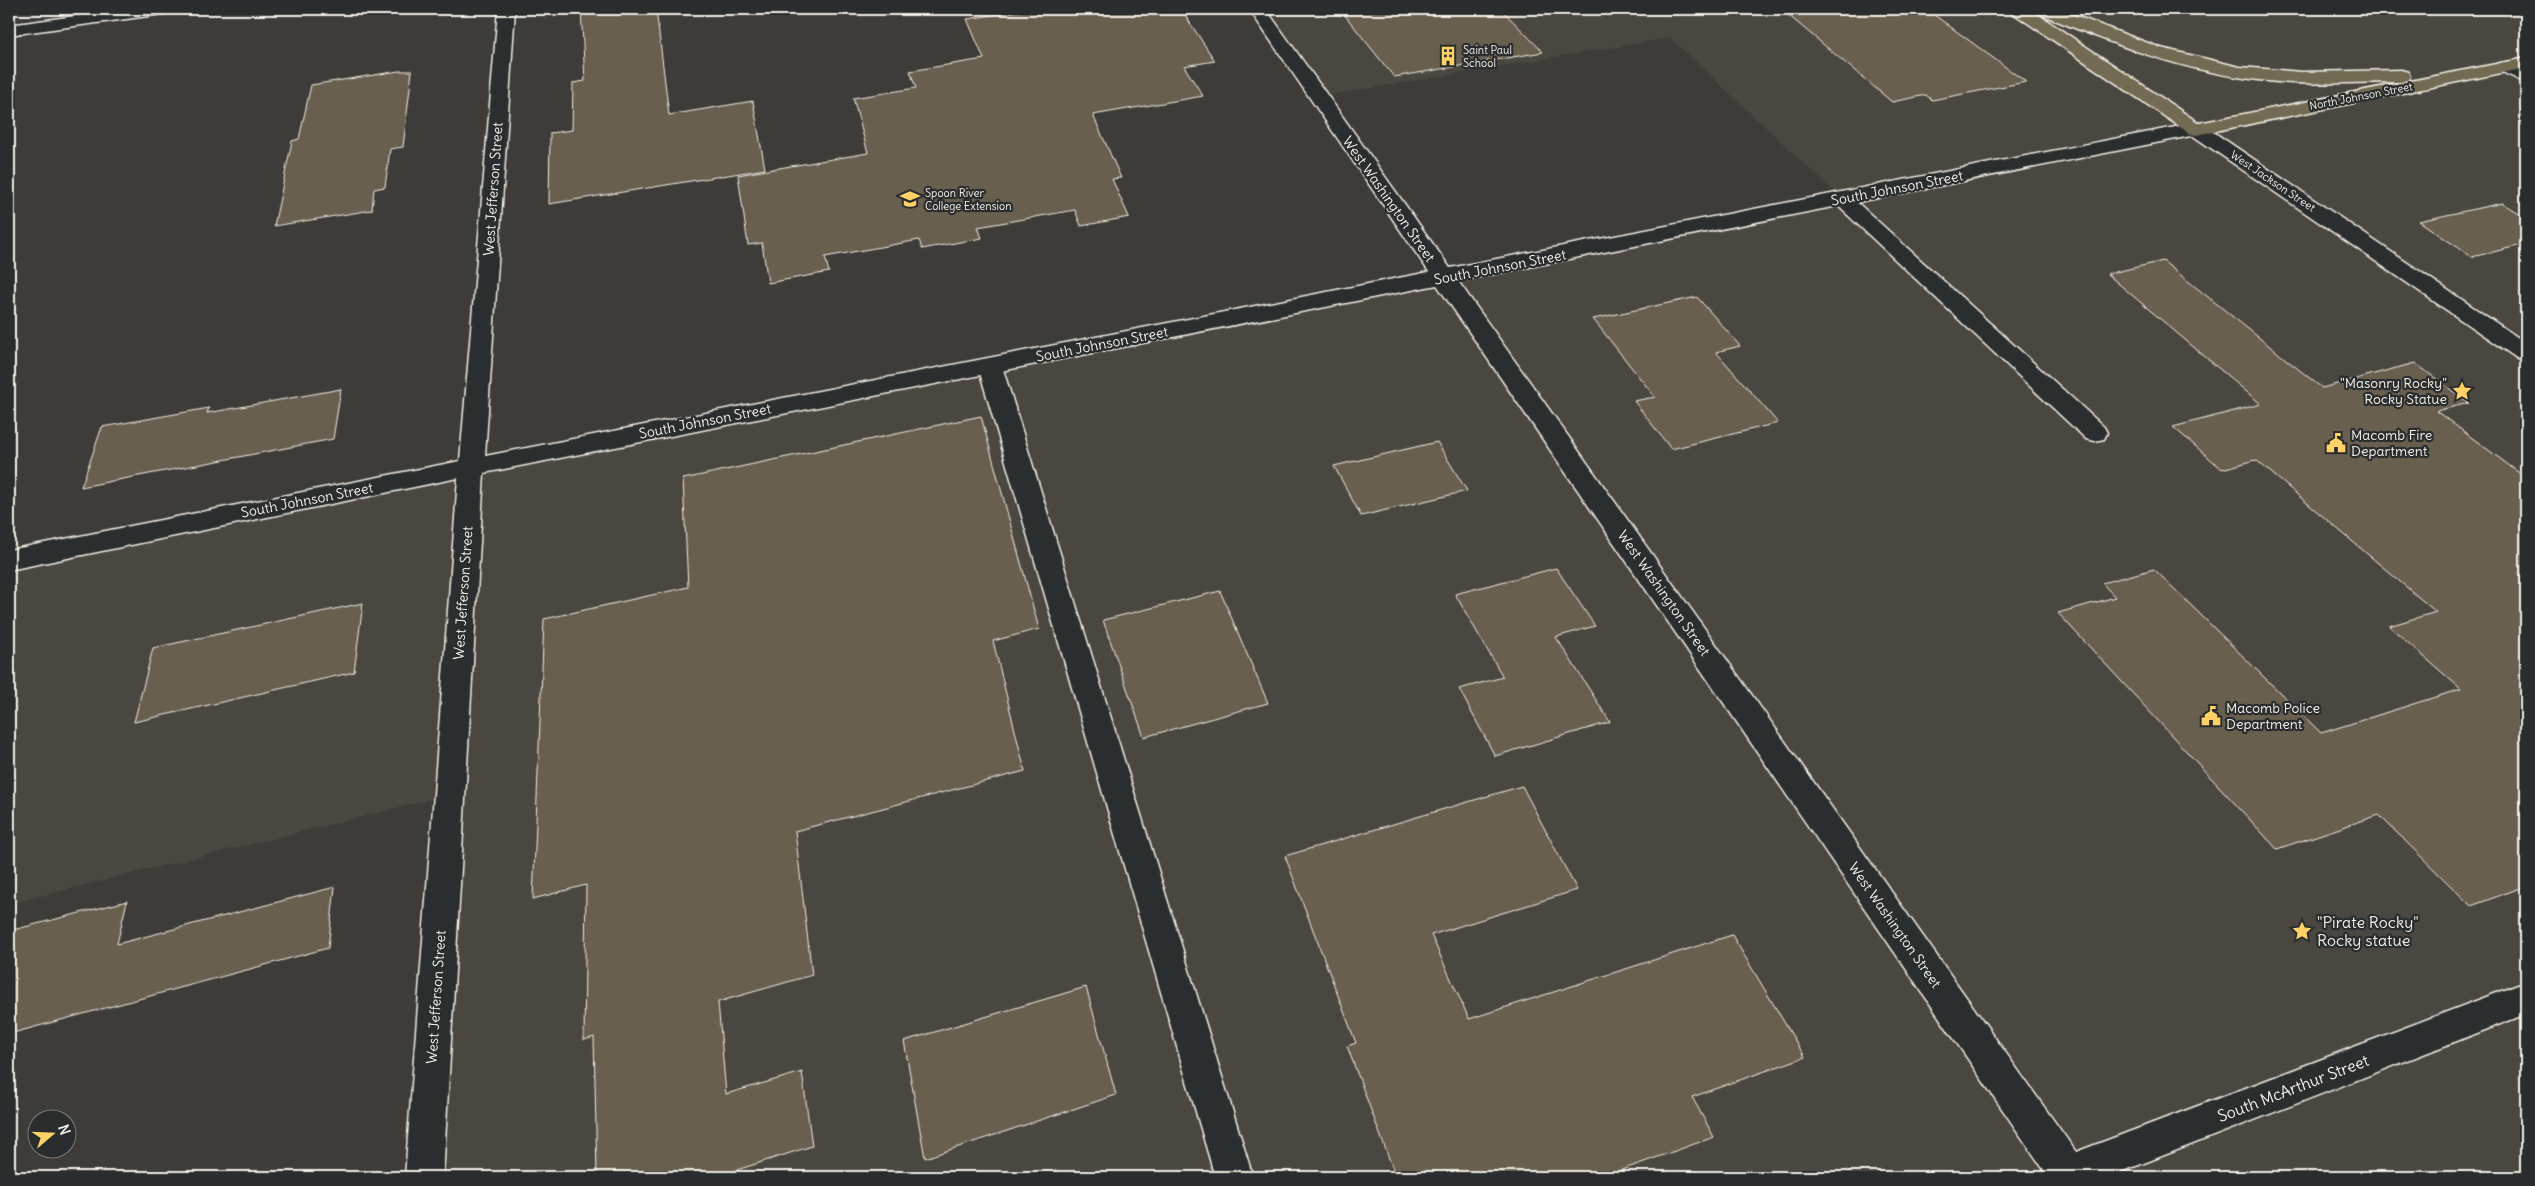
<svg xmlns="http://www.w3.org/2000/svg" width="2535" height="1186" font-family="Delius,sans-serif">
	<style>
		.built { fill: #4a463f }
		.building { fill: #695f50; stroke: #f4f1e8 }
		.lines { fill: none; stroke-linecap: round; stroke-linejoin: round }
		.service-casing { stroke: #f4f1e8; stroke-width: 3 }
		.minor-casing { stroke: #f4f1e8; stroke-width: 3 }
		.tertiary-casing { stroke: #f4f1e8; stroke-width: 3 }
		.primary-casing { stroke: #f4f1e8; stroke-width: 3 }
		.service { fill: #2a2d2e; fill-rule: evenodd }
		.minor { fill: #2a2d2e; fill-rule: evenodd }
		.tertiary { fill: #2a2d2e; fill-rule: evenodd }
		.primary { fill: #726b52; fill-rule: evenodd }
		.labels { text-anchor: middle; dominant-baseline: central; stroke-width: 4.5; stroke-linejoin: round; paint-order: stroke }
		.far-poi-label { font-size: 11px; fill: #f4f1e8; stroke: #2a2d2e; text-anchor: start }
		.far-street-label { font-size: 11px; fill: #f4f1e8; stroke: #2a2d2e }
		.street-label { font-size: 14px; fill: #f4f1e8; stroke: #2a2d2e }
		.poi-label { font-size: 14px; fill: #f4f1e8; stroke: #2a2d2e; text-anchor: start }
		.near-poi-label { font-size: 16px; fill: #f4f1e8; stroke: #2a2d2e; text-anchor: start }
		.near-street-label { font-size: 16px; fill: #f4f1e8; stroke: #2a2d2e }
	</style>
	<rect width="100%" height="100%" fill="#3d3c38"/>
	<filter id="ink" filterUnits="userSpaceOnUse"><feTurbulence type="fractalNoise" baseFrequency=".02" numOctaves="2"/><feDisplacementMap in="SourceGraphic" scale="10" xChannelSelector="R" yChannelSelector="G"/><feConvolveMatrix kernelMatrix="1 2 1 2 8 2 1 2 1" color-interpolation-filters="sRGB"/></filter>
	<g filter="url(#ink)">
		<!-- built -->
		<path class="built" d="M1257,9H2526V1177H424L450,795L9,904V560L472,467L1842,199L1670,38L1318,97Z"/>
		<!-- building -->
		<g class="building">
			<path d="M581,9H656L669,115L753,101L765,169L549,204L550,133L572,130L573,83L585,81Z"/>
			<path d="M1032,9H1181L1215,61L1184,66L1203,96L1093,115L1121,178L1112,179L1129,217L1081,226L1075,210L978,227L982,238L922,249L919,240L825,257L829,272L768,283L762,243L748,245L738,175L868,153L853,98L916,88L910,71L984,59L967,19Z"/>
			<path d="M1340,9H1501L1543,52L1394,77Z"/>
			<path d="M1781,9H1926L2026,82L1932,100L1926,95L1892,102Z"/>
			<path d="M399,71H412L403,147L390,149L385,187L374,189L372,210L274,226L292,141L299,139L311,85Z"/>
			<path d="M2502,203L2526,218V244L2472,257L2419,221Z"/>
			<path d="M2163,261L2322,388L2415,363L2469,403L2436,411L2526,478V886L2471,906L2379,815L2277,849L2058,613L2115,597L2102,583L2154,569L2321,733L2461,689L2389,626L2436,612L2256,460L2222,469L2173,427L2261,404L2107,274Z"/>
			<path d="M1697,297L1740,346L1716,352L1778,423L1671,449L1634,401L1655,397L1593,319Z"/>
			<path d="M341,389L333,439L81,487L102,427L209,408L207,413Z"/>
			<path d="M981,416L1039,629L993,641L1025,771L795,831L812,975L718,1002L726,1094L802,1072L812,1146L715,1177H597L594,1037L584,1040L586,885L533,899L544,619L688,587L683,479Z"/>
			<path d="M1437,442L1467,491L1361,516L1334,466Z"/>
			<path d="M1556,568L1595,626L1556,637L1610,722L1495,756L1459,689L1503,677L1455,594Z"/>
			<path d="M1220,591L1268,703L1144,737L1103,620Z"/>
			<path d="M363,603L354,672L134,722L153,648Z"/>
			<path d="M1522,786L1577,890L1431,935L1469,1019L1732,935L1805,1057L1692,1097L1714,1137L1602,1177H1396L1347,1046L1356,1043L1285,856Z"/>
			<path d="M335,887L328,948L9,1034V931L127,901L117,944Z"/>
			<path d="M1086,987L1116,1095L925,1158L904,1041Z"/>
		</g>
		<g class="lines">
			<defs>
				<g id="service">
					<path d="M127,9H172L169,13L163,14L9,35V25Z"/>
					<path d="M2506,62L2526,71V83L2500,71L2497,67L2500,63Z"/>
					<path d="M1842,193L1849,195L2104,427L2107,433L2104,439L2095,441L2086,439L1835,203L1832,199L1835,195Z"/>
					<path d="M990,359L998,361L1002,366L1253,1177H1215L978,366L982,361Z"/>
				</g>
				<path id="minor" d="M498,9H515L485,456L1429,272L1249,9H1266L1450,268L2196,123L2203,125L2206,129L2203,133L2196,135L1458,281L2076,1152L2526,982V1014L2108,1177H2041L2044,1170L1437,285L484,473L443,1177H405L458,478L9,570V550L460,461Z"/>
				<path id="tertiary" d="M2196,123L2203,125L2526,343V361L2518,359L2189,133L2186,129L2189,125Z"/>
				<g id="primary">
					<path d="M2011,9H2030L2199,123L2526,58V68L2196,135L2189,133L2013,13Z"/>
					<path d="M2035,9H2058L2161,48L2240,67L2302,72L2401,70L2408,72L2410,76L2408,80L2401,82C2357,82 2312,86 2267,81C2187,73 2112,44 2038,13Z"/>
				</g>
			</defs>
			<!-- service casing -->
			<use href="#service" class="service-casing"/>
			<!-- minor casing -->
			<use href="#minor" class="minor-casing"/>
			<!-- tertiary casing -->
			<use href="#tertiary" class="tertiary-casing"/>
			<!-- primary casing -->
			<use href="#primary" class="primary-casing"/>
			<!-- service -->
			<use href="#service" class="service"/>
			<!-- minor -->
			<use href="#minor" class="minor"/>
			<!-- tertiary -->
			<use href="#tertiary" class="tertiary"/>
			<!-- primary -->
			<use href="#primary" class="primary"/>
		</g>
	</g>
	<!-- icons -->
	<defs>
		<symbol id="building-bare" viewBox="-9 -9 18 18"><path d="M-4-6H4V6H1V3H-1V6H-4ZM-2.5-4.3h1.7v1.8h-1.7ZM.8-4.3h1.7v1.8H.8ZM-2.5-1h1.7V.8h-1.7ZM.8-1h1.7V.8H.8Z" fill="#ffd166" stroke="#2a2d2e" stroke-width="2.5" paint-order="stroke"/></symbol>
		<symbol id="university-bare" viewBox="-9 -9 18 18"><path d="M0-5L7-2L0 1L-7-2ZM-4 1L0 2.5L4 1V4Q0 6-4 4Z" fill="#ffd166" stroke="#2a2d2e" stroke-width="2.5" paint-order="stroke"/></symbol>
		<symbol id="sight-bare" viewBox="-9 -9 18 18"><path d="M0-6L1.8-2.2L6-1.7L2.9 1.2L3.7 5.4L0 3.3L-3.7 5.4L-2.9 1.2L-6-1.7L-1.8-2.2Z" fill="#ffd166" stroke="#2a2d2e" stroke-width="2.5" paint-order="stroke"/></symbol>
		<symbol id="civic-bare" viewBox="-9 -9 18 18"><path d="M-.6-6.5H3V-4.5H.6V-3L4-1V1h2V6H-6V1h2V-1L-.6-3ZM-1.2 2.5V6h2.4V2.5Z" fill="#ffd166" stroke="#2a2d2e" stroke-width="2.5" paint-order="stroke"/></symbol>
	</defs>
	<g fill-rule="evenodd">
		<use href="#building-bare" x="1434" y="42" width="28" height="28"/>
		<use href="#university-bare" x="896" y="185" width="28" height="28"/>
		<use href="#sight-bare" x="2448" y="377" width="28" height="28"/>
		<use href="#civic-bare" x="2322" y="429" width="28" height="28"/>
		<use href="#civic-bare" x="2197" y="702" width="28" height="28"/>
		<use href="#sight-bare" x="2288" y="917" width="28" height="28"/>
	</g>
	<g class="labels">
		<!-- far-poi labels -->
		<g class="far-poi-label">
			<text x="1463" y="50">Saint Paul<tspan x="1463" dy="13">School</tspan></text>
			<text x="925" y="193">Spoon River<tspan x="925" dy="13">College Extension</tspan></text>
		</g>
		<!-- far-street labels -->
		<g class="far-street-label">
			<text transform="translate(2361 96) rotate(-11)">North Johnson Street</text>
			<text transform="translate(2273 181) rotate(34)">West Jackson Street</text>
		</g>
		<!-- street labels -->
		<g class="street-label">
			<text transform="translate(1897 188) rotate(-11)">South Johnson Street</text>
			<text transform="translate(493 189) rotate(-86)">West Jefferson Street</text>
			<text transform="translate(1389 199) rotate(55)">West Washington Street</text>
			<text transform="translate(1500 267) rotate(-11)">South Johnson Street</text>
			<text transform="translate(1102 344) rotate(-11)">South Johnson Street</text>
			<text transform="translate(705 421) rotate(-11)">South Johnson Street</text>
			<text transform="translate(307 500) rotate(-11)">South Johnson Street</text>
			<text transform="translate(463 593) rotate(-86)">West Jefferson Street</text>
			<text transform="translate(1664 593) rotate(55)">West Washington Street</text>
			<text transform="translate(1895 925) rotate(55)">West Washington Street</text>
			<text transform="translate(436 997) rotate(-86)">West Jefferson Street</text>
		</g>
		<!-- poi labels -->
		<g class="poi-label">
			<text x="2447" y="383" text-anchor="end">"Masonry Rocky"<tspan x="2447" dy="16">Rocky Statue</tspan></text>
			<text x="2351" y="435">Macomb Fire<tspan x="2351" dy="16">Department</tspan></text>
			<text x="2226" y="708">Macomb Police<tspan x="2226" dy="16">Department</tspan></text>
		</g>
		<!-- near-poi labels -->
		<g class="near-poi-label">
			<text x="2317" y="922">"Pirate Rocky"<tspan x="2317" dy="18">Rocky statue</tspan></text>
		</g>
		<!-- near-street labels -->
		<g class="near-street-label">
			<text transform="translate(2293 1088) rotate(-21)">South McArthur Street</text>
		</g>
	</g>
	<!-- margin -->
	<rect width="2535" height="1186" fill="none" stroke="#2a2d2e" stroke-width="30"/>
	<rect x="15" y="15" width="2505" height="1156" fill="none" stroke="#f4f1e8" stroke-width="2" filter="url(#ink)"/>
	<!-- north arrow -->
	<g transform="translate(52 1134) rotate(71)"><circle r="24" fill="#2a2d2e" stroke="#7b7b78"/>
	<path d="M0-4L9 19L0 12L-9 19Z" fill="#ffd166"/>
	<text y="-8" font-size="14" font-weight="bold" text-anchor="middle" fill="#f4f1e8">N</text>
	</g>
</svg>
